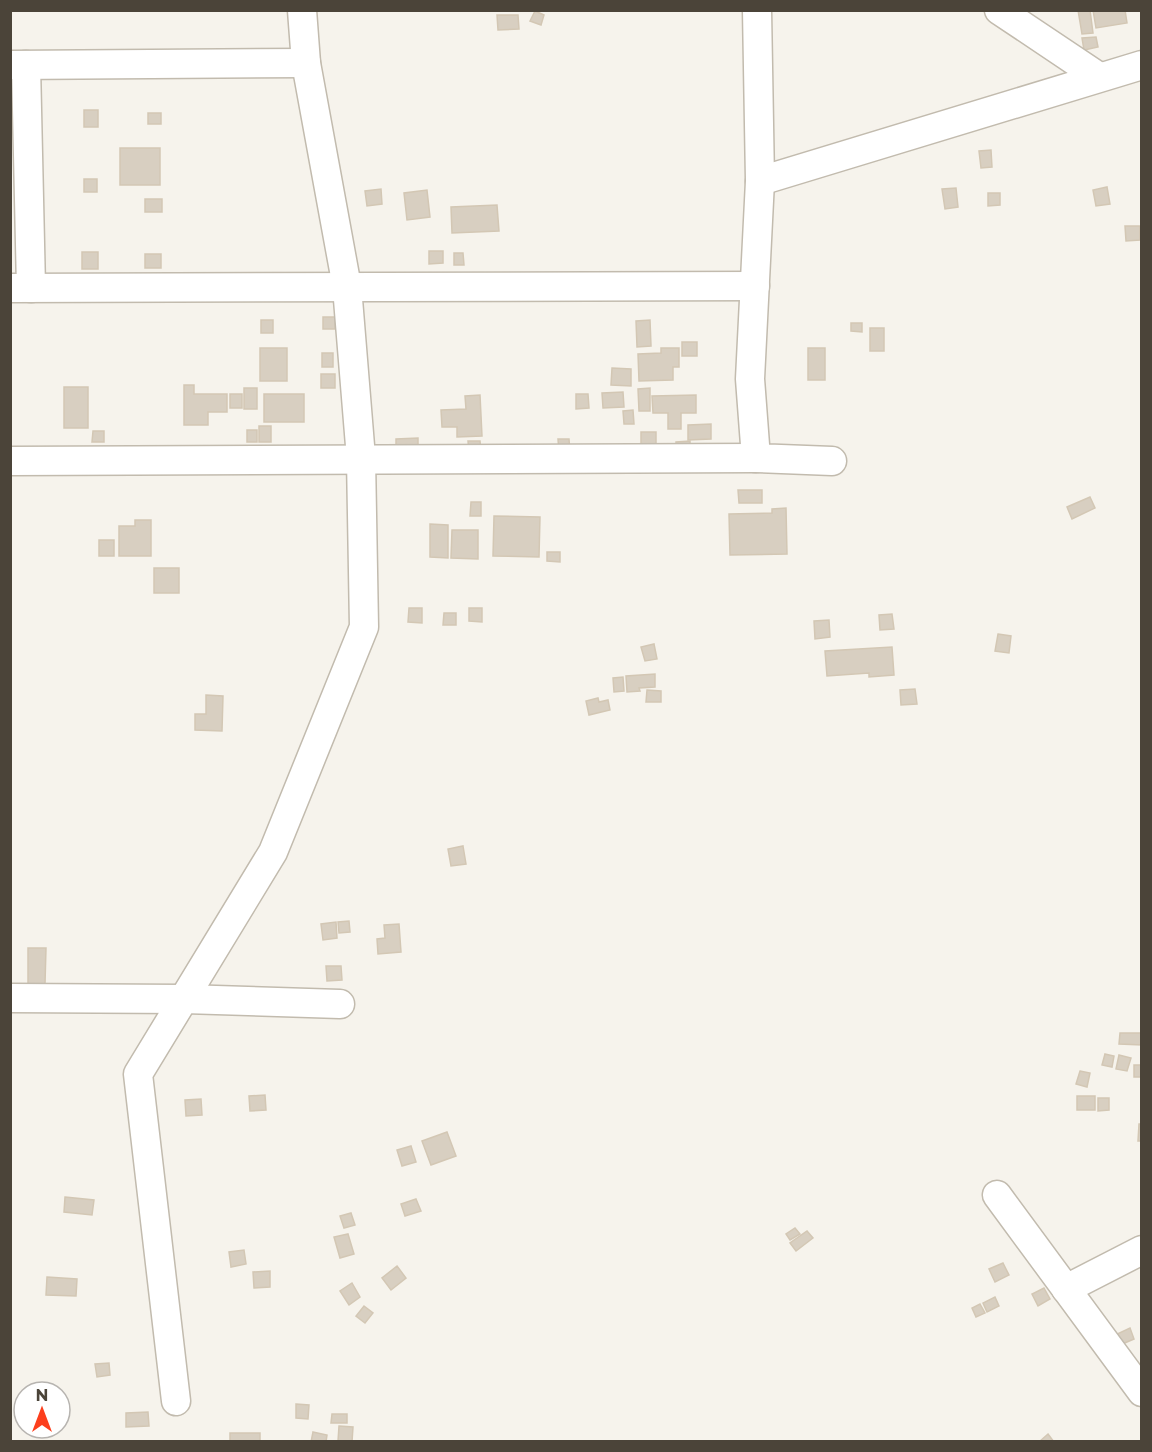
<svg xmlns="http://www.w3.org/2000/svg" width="1152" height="1452" font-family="Montserrat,sans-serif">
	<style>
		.building { fill: #d8cfc1; stroke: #d3c7b4; stroke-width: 1.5 }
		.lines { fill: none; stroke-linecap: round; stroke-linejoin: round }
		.minor-casing { stroke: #c2bbae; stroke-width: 31 }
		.minor { stroke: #fff; stroke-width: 28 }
	</style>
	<rect width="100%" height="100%" fill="#f6f3ec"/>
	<!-- building -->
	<g class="building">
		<path d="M1078,10H1090L1093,33L1082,34Z"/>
		<path d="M1093,10H1125L1127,23L1096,28Z"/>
		<path d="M535,11L544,15L541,25L530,21Z"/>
		<path d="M497,15H518L519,29L498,30Z"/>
		<path d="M1096,37L1098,47L1084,50L1082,38Z"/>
		<rect x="84" y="110" width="14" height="17"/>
		<rect x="148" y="113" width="13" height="11"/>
		<rect x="120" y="148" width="40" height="37"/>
		<path d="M991,150L992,167L981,168L979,151Z"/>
		<rect x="84" y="179" width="13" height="13"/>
		<path d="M1107,187L1110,204L1096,206L1093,190Z"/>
		<path d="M956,188L958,207L945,209L942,189Z"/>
		<path d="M381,189L382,204L367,206L365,191Z"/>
		<path d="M427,190L430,217L407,220L404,193Z"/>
		<path d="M988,193H1000V205L988,206Z"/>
		<rect x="145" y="199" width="17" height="13"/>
		<path d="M497,205L499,231L452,233L451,207Z"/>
		<path d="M1125,226H1140V240L1126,241Z"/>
		<path d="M429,251H443V263L429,264Z"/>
		<rect x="82" y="252" width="16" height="17"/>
		<path d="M454,253H463L464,265H454Z"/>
		<rect x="145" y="254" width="16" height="14"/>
		<rect x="323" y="317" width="12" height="12"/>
		<rect x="261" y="320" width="12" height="13"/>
		<path d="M650,320L651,346L637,347L636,321Z"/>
		<path d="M851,323H862V332L851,331Z"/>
		<rect x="870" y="328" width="14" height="23"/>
		<rect x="682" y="342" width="15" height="14"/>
		<rect x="260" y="348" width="27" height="33"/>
		<path d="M661,348H679V367H673V380L639,381L638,354L661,353Z"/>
		<rect x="808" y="348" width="17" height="32"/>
		<rect x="322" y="353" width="11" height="14"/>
		<path d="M612,368L631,369V386L611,385Z"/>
		<rect x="321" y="374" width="14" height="14"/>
		<path d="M184,385H194V394H227V412H208V425H184Z"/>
		<rect x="64" y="387" width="24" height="41"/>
		<rect x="244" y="388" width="13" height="21"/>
		<path d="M650,388V411H639L638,389Z"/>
		<path d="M623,392L624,407L603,408L602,393Z"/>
		<rect x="230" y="394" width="12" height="14"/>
		<rect x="264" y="394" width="40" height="28"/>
		<path d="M576,394H588L589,408L576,409Z"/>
		<path d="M480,395L482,436L457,437V427H442L441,410L466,409L465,396Z"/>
		<path d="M696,395V413H681V429H668V413H653L652,396Z"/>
		<path d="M633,410L634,424H624L623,411Z"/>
		<path d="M711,424V439L688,440V425Z"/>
		<rect x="259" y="426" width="12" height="16"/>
		<rect x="247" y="430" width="10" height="12"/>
		<path d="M93,431H104V442H92Z"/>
		<rect x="641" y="432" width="15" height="13"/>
		<path d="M418,438V453L396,454V439Z"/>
		<path d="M558,439H569L570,453H559Z"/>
		<path d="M468,441H480L481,452H469Z"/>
		<path d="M690,441V455H676V442Z"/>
		<path d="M738,490H762V503H739Z"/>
		<path d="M1090,497L1095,508L1072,519L1067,507Z"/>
		<path d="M471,502H481V516H470Z"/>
		<path d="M786,508L787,554L730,555L729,514L772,513V509Z"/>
		<path d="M494,516L540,517L539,557L493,556Z"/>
		<path d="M135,520H151V556H119V526H135Z"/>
		<path d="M430,524L448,525V558L430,557Z"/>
		<path d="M452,530H478V559L451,558Z"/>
		<rect x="99" y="540" width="15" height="16"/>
		<path d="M547,552H560V562L547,561Z"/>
		<rect x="154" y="568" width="25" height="25"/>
		<path d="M409,608H422V623L408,622Z"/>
		<path d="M469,608H482V622L469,621Z"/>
		<path d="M444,613H456V625H443Z"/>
		<path d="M892,614L894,629L880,630L879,615Z"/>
		<path d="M829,620L830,637L815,639L814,621Z"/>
		<path d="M998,634L1011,636L1009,653L995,651Z"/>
		<path d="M654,644L657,659L645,661L641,647Z"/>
		<path d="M892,647L894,675L869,677V673L827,676L825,651Z"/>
		<path d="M655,674V687L639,688L640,691L627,692L626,676Z"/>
		<path d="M623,677L624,691L614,692L613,678Z"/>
		<path d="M915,689L917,704L901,705L900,690Z"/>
		<path d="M647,690L661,691V702H646Z"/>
		<path d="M206,695L223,696L222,731L195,730V714H206Z"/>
		<path d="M598,698L599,702L608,700L610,710L589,715L586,701Z"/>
		<path d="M463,846L466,864L451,866L448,849Z"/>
		<path d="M349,921L350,932L339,933L338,922Z"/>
		<path d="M336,922L337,938L323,940L321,924Z"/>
		<path d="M399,924L401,952L378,954L377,939L385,938L384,925Z"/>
		<path d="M28,948H46L45,984H28Z"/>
		<path d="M326,966H341L342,980L327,981Z"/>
		<path d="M1120,1033H1142V1045L1119,1044Z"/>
		<path d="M1105,1054L1114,1056L1112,1067L1102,1065Z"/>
		<path d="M1119,1055L1131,1058L1127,1071L1116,1069Z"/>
		<rect x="1134" y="1065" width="8" height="12"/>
		<path d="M1080,1071L1090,1073L1087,1087L1076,1084Z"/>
		<path d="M265,1095L266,1110L250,1111L249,1096Z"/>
		<rect x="1077" y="1096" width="18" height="14"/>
		<path d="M1098,1098H1109V1110L1098,1111Z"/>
		<path d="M201,1099L202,1115L186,1116L185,1100Z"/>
		<path d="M1139,1124H1142V1141H1138Z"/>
		<path d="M447,1132L456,1156L431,1165L422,1141Z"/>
		<path d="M411,1146L416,1162L402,1166L397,1150Z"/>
		<path d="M65,1197L94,1200L92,1215L64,1212Z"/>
		<path d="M416,1199L421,1211L405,1216L401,1204Z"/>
		<path d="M351,1213L355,1225L344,1228L340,1216Z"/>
		<path d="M795,1228L800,1234L790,1240L786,1234Z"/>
		<path d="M807,1231L813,1238L796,1251L790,1243Z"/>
		<path d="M348,1234L354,1254L340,1258L334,1237Z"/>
		<path d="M244,1250L246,1264L231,1267L229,1252Z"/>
		<path d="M1003,1263L1009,1275L995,1282L989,1269Z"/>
		<path d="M397,1266L406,1278L391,1290L382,1278Z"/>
		<path d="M270,1271V1287L254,1288L253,1272Z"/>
		<path d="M47,1277L77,1279L76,1296L46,1295Z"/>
		<path d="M352,1283L360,1297L349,1305L340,1291Z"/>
		<path d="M1044,1288L1050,1299L1038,1306L1032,1294Z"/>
		<path d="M995,1297L999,1306L987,1312L983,1303Z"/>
		<path d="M980,1304L985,1313L976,1317L972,1308Z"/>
		<path d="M364,1306L373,1313L365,1323L356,1316Z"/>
		<path d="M1130,1328L1134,1339L1120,1345L1115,1335Z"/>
		<path d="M109,1363L110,1375L97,1377L95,1364Z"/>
		<path d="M296,1404L309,1405L308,1419L296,1418Z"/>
		<path d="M148,1412L149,1426L126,1427V1413Z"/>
		<path d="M332,1414H347V1423H331Z"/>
		<path d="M339,1426L353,1427L352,1442L338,1441Z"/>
		<path d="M313,1432L327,1435L326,1442H311Z"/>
		<rect x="230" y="1433" width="30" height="9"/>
		<path d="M1048,1434L1054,1442H1039Z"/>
	</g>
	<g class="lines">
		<defs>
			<g id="minor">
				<path d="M757,10L760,181L750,379L756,458L832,461"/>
				<path d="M999,10L1099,77"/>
				<path d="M10,65L306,63"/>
				<path d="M26,65L31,288"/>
				<path d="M760,181L1142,65"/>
				<path d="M10,288L755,286"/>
				<path d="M10,461L756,458"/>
				<path d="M10,998L184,999L340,1004"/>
				<path d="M997,1195L1142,1392"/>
				<path d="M1066,1289L1142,1250"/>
				<path d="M176,1401L138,1074L273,852L364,627L361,458L347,287L306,63L302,10"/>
			</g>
		</defs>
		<!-- minor casing -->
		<use href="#minor" class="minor-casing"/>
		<!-- minor -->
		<use href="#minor" class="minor"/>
	</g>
	<!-- border -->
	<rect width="1152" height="1452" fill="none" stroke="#4b4439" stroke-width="24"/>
	<!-- north arrow -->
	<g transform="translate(42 1410)"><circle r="28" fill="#ffffff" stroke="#b7b4b0" stroke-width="1.5"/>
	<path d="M0-4.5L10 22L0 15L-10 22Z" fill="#fc3f1d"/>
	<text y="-9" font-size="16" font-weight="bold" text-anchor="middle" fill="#4b4439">N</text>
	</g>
</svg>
